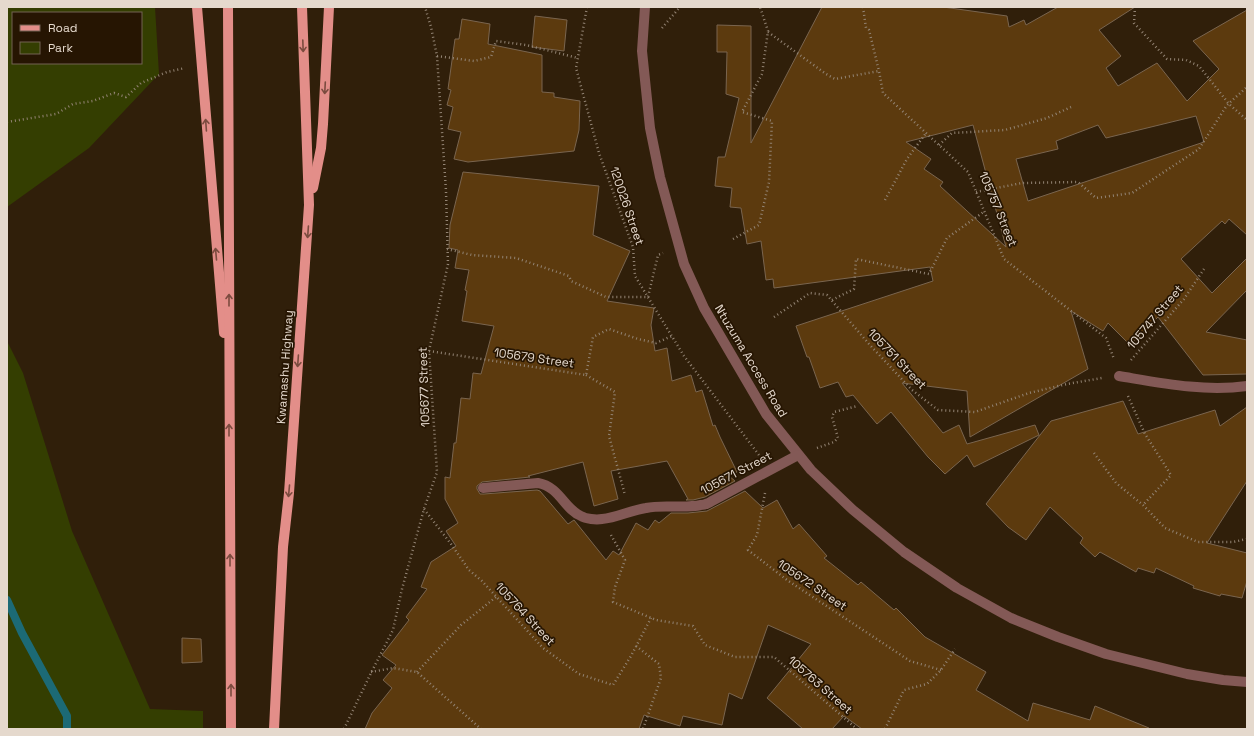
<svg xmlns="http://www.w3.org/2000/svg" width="1254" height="736" font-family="'Space Grotesk',sans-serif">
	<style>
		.green { fill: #343e01; fill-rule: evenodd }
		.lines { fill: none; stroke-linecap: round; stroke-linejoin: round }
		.stream { stroke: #1c6a75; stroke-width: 8 }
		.building { fill: #5c3a0e; stroke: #7a654f; fill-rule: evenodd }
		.path { stroke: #938474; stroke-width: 2.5; stroke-dasharray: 1 3; stroke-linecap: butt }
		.minor { stroke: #835956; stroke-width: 10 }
		.major { stroke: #e38e89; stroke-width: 10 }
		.oneway { stroke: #7b4b3f }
		.labels { text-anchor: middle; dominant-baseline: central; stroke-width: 3.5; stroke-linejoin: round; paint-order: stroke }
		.street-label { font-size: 12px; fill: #e5d9cd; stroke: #261502 }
	</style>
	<rect width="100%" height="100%" fill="#301f0a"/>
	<!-- green -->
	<g class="green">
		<path d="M7,7H155L159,74L89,148L7,207ZM13,13H141V63H13Z"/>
		<path d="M7,341L23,373L72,531L150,709L203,711V729H7Z"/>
	</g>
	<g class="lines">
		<!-- stream -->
		<path class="stream" d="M7,600L22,633L67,716V729"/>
	</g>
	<!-- building -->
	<g class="building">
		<path d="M822,7H943L1007,16L1009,27L1024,20L1026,25L1058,7H1135L1099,30L1121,56L1106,68L1118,86L1157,63L1187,101L1219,69L1193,41L1247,10V235L1229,219L1225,224L1222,221L1181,259L1212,293L1247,258V290L1206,332L1247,340V374L1203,375L1158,317L1130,345L1108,323L1103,331L1071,311L1088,369L970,437L967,391L902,383L943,433L959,425L967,444L1035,425L1039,435L974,467L967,455L945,474L928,457L891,412L877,424L853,395L846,397L838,382L820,388L809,357H807L796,326L933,281L930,267L774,288L773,279L766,280L761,241L747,244L741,208L730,207L732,188L715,186L718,157H725L739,98L726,94L727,52H717V25L751,26V143ZM1196,116L1204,142L1028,201L1016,159L1058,149L1056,141L1098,125L1106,138ZM973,125L987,177L1006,247L940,186L943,182L924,169L931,159L906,142Z"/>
		<path d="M535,16L567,20L564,51L532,47Z"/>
		<path d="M462,19L490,24L488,44L542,55V92L554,93V97L580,101L579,130L574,151L468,162L454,159L461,132L448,129L453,107L447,105L451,90L448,89L455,39H459Z"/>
		<path d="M463,172L599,186L593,235L630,251L607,301L654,308L651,325L655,351L667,348L672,381L691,375L696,392L702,390L713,426L715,425L720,437L737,472L729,476L735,481L705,497L693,500H686L688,499L667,461L611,471L618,499L594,506L583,462L528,476L530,477L482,482L477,486V489L480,494H484L537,490L540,491L568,524L574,520L606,560L613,551L619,555L636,523L648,530L655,520L659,523L671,513H688L707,511L745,491L763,508L777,500L793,529L799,524L827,556L824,558L858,585L861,582L894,610L896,608L925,637L986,672L976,690L1028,721L1033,703L1090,720L1095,706L1149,728V729H862L844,716L832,729H803L767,698L811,644L768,625L742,699L729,693L722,725L683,716L680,726L644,715L639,729H365L372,713L392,688L383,680L396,665L382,655L409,620L406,617L427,589L421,587L431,562L456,546L446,531L458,523L445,499V477L450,478L454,443H456L461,398L470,399L473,373L481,374L494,326L462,321L467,291L465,290L469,270L455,268L458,250L449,248L450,225Z"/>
		<path d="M1123,401L1138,434L1215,410L1220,426L1247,407V481L1207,543L1247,553V581L1242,598L1221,594L1220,596L1193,588L1194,586L1156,568L1154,573L1138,568L1136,572L1100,552L1095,557L1080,543L1083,538L1050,507L1026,540L1008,527L986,504L1051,421Z"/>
		<path d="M182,638L201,639L202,662L182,663Z"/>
	</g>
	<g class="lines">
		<!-- path -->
		<g class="path">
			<path d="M587,7L576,68L599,153L633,247L635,276L684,356L759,455"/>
			<path d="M863,7L866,28L869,30L879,71L883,93L968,172L1004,259L1106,338L1114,359"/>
			<path d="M1135,7L1134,23L1167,59L1186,60L1199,66L1229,104L1247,120"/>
			<path d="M662,28L680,7"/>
			<path d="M768,32L826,74L835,79L879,71"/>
			<path d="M437,56L474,61L491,57L496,41L526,45L578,58"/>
			<path d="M7,122L56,114L73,104L93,101L114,93L126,97L141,83L167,72L185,68"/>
			<path d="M939,145L952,133L1005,130L1047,118L1071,107"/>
			<path d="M976,192L1022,183L1078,182L1096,198L1132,193L1199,149L1227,105L1247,87"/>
			<path d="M885,200L907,159L926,133"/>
			<path d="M733,239L759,225L769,182L772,121L742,112L762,74L768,31L760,7"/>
			<path d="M447,249L472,255L516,258L569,276L571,281L606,297H648L658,255L663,253"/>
			<path d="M832,300L854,289L856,259L929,274L947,238L985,211"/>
			<path d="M774,317L810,293L827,295L869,344L912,390L938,410L975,412L1029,393L1067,384L1102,378"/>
			<path d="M429,351L586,375L593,337L609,329L638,339L656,343L672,336"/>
			<path d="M1131,360L1184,299L1204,269"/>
			<path d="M586,375L615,392L609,436L625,495"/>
			<path d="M1128,396L1145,434L1171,475L1143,505"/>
			<path d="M817,448L834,442L838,438L832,417L834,412L857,406"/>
			<path d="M1094,453L1116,483L1143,505L1165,528L1198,542H1233L1247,539"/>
			<path d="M765,493L757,535L748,550L787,580L910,661L941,670"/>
			<path d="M424,509L451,544L469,570L482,581L543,648L579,674L613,685L631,656L651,618"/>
			<path d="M611,535L625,560L615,587L613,602L656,620L693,626L705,645L735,657H774L857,729"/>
			<path d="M636,646L659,664L661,678L643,729"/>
			<path d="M371,672L393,668L417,672L481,729"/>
			<path d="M417,672L461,625L496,597"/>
			<path d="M344,729L371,673L393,630L402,589L424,509L437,472L429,351L448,264L446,191L437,56L431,27L425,7"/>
			<path d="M885,729L904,690L927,684L941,670L955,649"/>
		</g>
		<!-- minor -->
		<g class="minor">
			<path d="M645,7L642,51L650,128L660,177L684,264L704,308L766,414L811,470L853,510L904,552L957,588L1011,618L1058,637L1106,654L1187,674L1223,680L1247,682"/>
			<path d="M1119,376C1161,383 1204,392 1247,386"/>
			<path d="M483,488L538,483C560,487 564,509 581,516C586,519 596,520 602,519C617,518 631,510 646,508C664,504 683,509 701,505C705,505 709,503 712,501L798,455"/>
		</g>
		<!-- major -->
		<g class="major">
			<path d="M197,7L224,333"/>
			<path d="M228,7L231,729"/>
			<path d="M313,188L321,148L323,124L329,7"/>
			<path d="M274,729L283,547L289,493L309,205L302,7"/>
		</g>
	</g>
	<!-- one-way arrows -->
	<defs><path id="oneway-shaft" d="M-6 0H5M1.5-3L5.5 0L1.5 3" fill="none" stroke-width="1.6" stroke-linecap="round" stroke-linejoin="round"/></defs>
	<g class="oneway">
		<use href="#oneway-shaft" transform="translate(303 46) rotate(88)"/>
		<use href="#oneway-shaft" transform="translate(325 88) rotate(93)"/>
		<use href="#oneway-shaft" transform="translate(206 125) rotate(-94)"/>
		<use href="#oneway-shaft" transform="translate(308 232) rotate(94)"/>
		<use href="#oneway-shaft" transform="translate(216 254) rotate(-95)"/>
		<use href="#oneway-shaft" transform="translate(229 300) rotate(-90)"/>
		<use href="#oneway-shaft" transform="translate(298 361) rotate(94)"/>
		<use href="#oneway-shaft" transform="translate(229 430) rotate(-90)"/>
		<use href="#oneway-shaft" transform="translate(289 491) rotate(95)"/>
		<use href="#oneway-shaft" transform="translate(230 560) rotate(-90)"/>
		<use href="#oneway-shaft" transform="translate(231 690) rotate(-90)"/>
	</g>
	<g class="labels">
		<!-- street labels -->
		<g class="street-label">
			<text transform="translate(627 206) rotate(71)">120026 Street</text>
			<text transform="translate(998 209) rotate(67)">105757 Street</text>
			<text transform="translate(1155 317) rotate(-50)">105747 Street</text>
			<text transform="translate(534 358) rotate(8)">105679 Street</text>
			<text transform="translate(897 359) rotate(46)">105751 Street</text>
			<text transform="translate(751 361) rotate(59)">Ntuzuma Access Road</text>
			<text transform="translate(285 367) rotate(-86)">Kwamashu Highway</text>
			<text transform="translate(424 387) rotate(-92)">105677 Street</text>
			<text transform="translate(736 473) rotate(-28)">105671 Street</text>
			<text transform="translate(812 585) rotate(34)">105672 Street</text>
			<text transform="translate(525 614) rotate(47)">105764 Street</text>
			<text transform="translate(820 685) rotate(41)">105763 Street</text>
		</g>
	</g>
	<!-- border -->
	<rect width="1254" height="736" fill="none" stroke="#e5d9cd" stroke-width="16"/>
	<!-- legend -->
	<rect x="12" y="12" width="130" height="52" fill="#261502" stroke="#726353"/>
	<rect x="20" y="25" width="20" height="6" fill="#e38e89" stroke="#726353"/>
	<text x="48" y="32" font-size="12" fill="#e5d9cd">Road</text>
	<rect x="20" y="42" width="20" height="12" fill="#343e01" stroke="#726353"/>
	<text x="48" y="52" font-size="12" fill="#e5d9cd">Park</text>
</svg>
